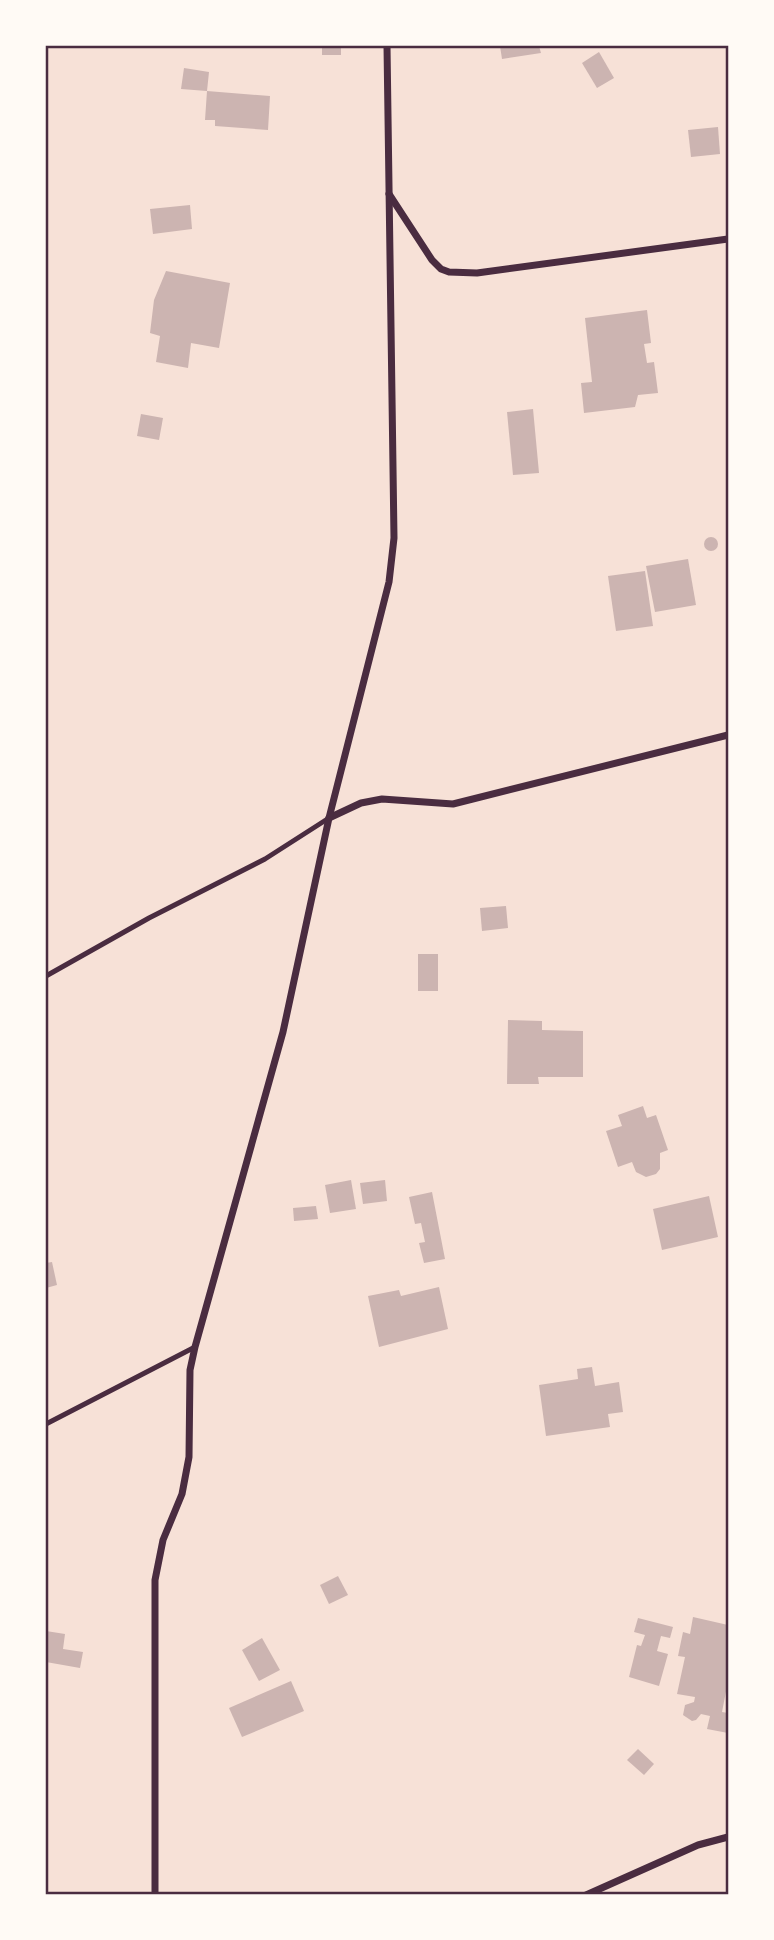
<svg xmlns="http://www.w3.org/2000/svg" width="774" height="1940" font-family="'Public Sans',sans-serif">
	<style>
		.building { fill: #ccb4b1 }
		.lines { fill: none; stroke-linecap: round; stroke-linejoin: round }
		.service { stroke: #4a2c40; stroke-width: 5 }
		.minor { stroke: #4a2c40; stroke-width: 7 }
		.neatline { fill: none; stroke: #4a2c40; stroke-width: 2.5 }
	</style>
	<rect width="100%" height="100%" fill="#f7e1d7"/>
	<!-- building -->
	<g class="building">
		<rect x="322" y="46" width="19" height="9"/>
		<path d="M500,46H539L541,53L502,59Z"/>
		<path d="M599,52L614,78L597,88L582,63Z"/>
		<path d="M184,68L209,72L207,91L270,96L268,130L215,126V120H205L207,91L181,89Z"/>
		<path d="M718,127L720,154L691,157L688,130Z"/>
		<path d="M190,205L192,229L153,234L150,209Z"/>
		<path d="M166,271L230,283L219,348L191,343L188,368L156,362L160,336L150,333L154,300Z"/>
		<path d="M647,310L651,343L644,344L647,363L654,362L658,393L638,395L635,407L584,413L581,383L592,382L585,318Z"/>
		<path d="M533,409L539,473L513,475L507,412Z"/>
		<path d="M141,414L163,418L159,440L137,436Z"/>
		<circle cx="711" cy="544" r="7"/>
		<path d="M688,559L696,605L655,612L646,566Z"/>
		<path d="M645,571L653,626L616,631L608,576Z"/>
		<path d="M506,906L508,928L482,931L480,908Z"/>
		<rect x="418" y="954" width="20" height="37"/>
		<path d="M508,1020L542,1021V1030L583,1031V1077H538L539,1084H507Z"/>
		<path d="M643,1106L647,1118L656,1115L668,1150L660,1153V1169L656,1174L646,1177L636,1172L632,1162L618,1167L606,1131L622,1126L618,1115Z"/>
		<path d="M351,1180L356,1209L330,1213L325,1185Z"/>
		<path d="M385,1180L387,1201L363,1204L360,1183Z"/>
		<path d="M432,1192L445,1259L424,1263L419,1243L425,1242L421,1223L415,1224L409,1197Z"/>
		<path d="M709,1196L718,1237L662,1250L653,1209Z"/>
		<path d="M316,1206L318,1219L294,1221L293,1208Z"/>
		<path d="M52,1262L57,1285L46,1288V1263Z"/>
		<path d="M439,1287L448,1329L379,1347L368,1296L399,1290L401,1296Z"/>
		<path d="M592,1367L595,1386L619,1382L623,1412L608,1414L610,1427L546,1436L539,1385L578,1379L577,1369Z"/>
		<path d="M338,1576L348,1595L329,1604L320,1585Z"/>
		<path d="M693,1617L728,1625V1681L722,1712L728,1713V1733L707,1729L710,1716L701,1714L696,1720L692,1721L683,1715L685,1705L694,1702L695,1697L677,1694L685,1657L678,1656L683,1632L690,1634Z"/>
		<path d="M638,1618L673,1627L670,1638L661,1636L657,1651L668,1654L659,1686L629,1677L637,1645L641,1646L645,1635L634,1632Z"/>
		<path d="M46,1631L65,1634L63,1649L83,1652L80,1668L46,1662Z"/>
		<path d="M262,1638L280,1670L259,1681L242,1650Z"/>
		<path d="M291,1681L304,1711L242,1737L229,1708Z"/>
		<path d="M638,1749L654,1764L644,1775L627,1760Z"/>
	</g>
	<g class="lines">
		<!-- service -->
		<g class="service">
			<path d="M46,976L149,918L265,859L329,818"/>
			<path d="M46,1424L195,1347"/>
		</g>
		<!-- minor -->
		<g class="minor">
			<path d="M389,194L432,260L441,269L449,272L477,273L728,239"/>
			<path d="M329,818L361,803L382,799L453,804L728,735"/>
			<path d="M155,1895V1580L163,1540L182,1494L189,1457L190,1370L195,1347L283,1032L329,818L389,582L394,538L387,46"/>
			<path d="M586,1895L698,1845L728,1837"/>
		</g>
	</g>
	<!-- border -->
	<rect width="774" height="1940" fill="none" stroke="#fffaf5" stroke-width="94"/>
	<rect x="47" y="47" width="680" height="1846" class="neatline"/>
</svg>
